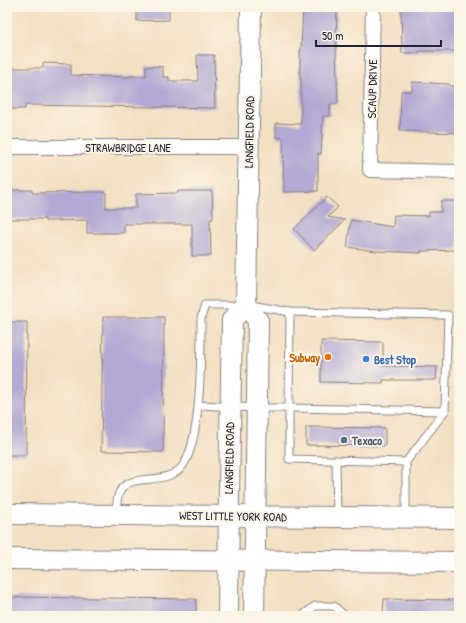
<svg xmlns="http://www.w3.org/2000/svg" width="466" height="623" font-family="'Patrick Hand',sans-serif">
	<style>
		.building { fill: #b3a9d4 }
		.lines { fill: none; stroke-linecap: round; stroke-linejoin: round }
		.lane-casing { stroke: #8a817e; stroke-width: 9 }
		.street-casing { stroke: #8a817e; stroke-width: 16 }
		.secondary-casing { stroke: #8a817e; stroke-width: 22 }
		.lane { stroke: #fff; stroke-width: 7 }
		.street { stroke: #fff; stroke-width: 14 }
		.secondary { stroke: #fff; stroke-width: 20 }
		.food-dot { fill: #e8710a; stroke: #fcf5e5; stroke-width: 1.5 }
		.shop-dot { fill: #3f7fe0; stroke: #fcf5e5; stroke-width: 1.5 }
		.service-dot { fill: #5c6f8a; stroke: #fcf5e5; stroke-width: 1.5 }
		.labels { text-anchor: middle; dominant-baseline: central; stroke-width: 4; stroke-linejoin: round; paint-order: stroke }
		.street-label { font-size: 12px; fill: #22223b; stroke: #fcf5e5 }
		.food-label { font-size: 12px; font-weight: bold; fill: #c56008; stroke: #fcf5e5; text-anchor: end }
		.shop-label { font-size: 12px; font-weight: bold; fill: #366cbe; stroke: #fcf5e5; text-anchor: start }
		.service-label { font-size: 12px; font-weight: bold; fill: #4e5e75; stroke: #fcf5e5; text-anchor: start }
	</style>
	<rect width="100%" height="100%" fill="#fcf5e5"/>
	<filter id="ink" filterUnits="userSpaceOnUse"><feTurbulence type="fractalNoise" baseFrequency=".025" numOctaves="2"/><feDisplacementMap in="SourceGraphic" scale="8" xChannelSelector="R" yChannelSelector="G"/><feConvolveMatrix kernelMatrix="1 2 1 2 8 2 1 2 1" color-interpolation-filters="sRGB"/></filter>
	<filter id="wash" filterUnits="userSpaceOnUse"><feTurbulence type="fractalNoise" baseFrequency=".012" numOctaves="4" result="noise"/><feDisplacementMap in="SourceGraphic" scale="16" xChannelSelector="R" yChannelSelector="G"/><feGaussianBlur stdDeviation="0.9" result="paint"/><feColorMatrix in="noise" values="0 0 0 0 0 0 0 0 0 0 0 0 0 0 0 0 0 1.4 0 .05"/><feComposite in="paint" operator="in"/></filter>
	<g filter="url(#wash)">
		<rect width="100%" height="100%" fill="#f2e0c2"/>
		<g id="blocks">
			<!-- building -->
			<g class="building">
				<path d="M137,7H169V20L137,21Z"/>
				<path d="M303,7H337L336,50L338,104H330V116H323L321,154L318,153V191L284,192L283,138L276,137V123L301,124V79H300V50H301Z"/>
				<path d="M401,8H459V51H419V53H402Z"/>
				<path d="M197,55H214L215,108L25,105V109H7V68H43V63L71,64V75L130,77V76H146V66L163,67V77H169V81H198Z"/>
				<path d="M412,82L449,84V86H459V133L400,131L401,91H412Z"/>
				<path d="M7,190H32V193L106,192V208H136V194L178,193V191H212L213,219H210L211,256H192V224H124V233H87V220L45,221V219H7Z"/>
				<path d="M327,197L338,207L328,217L345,220L314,250L294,229Z"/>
				<path d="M441,201H458V250L421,251V253L376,251L347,247L351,220L393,227L394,215L429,216V212H441Z"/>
				<path d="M103,317H164L163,452L101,451Z"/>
				<path d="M7,322H27L26,455H7Z"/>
				<path d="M321,341L383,342V366L437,367L436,380H383V383L321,382Z"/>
				<path d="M306,427L385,428V446L306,445Z"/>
				<path d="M7,597L196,599V616H7Z"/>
				<path d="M384,599L459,600V616H383Z"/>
			</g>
		</g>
	</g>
	<g filter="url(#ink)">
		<use href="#blocks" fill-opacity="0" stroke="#8a817e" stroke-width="1"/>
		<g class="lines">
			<defs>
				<g id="lane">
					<path d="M251,305L290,312L448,315L445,411L406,462V516"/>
					<path d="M290,312L289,408L445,411"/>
					<path d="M199,405L257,408H289V459L406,462"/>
					<path d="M336,460L337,516"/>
					<path d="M116,515C117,506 116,495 122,488C133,474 165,485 181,468C202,445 201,351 201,318L205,305H241"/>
					<path d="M302,616L315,606H334L343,614V616"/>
				</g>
				<g id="street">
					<path d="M373,7L370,170L459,172"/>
					<path d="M7,147H249"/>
				</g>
				<g id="secondary">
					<path d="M251,7L246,304L258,321L254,616"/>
					<path d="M7,514L459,518"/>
					<path d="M7,559L459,562"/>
					<path d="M228,616L229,493L232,320L246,304"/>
				</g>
			</defs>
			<!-- lane casing -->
			<use href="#lane" class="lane-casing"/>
			<!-- street casing -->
			<use href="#street" class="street-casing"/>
			<!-- secondary casing -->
			<use href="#secondary" class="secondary-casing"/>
			<!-- lane -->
			<use href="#lane" class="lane"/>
			<!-- street -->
			<use href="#street" class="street"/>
			<!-- secondary -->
			<use href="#secondary" class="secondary"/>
		</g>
	</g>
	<!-- markers -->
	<circle class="food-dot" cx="328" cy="357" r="4"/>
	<circle class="shop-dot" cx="366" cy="359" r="4"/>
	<circle class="service-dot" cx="344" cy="440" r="4"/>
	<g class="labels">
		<!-- street labels -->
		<g class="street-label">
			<text transform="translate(372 89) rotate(-89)">SCAUP DRIVE</text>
			<text transform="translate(249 132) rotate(-89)">LANGFIELD ROAD</text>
			<text x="128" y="147">STRAWBRIDGE LANE</text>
			<text transform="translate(229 458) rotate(-89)">LANGFIELD ROAD</text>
			<text transform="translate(233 516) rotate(1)">WEST LITTLE YORK ROAD</text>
		</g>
		<!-- food labels -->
		<g class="food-label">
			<text x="320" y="357">Subway</text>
		</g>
		<!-- shop labels -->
		<g class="shop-label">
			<text x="374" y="359">Best Stop</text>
		</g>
		<!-- service labels -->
		<g class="service-label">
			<text x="352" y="440">Texaco</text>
		</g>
	</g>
	<!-- margin -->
	<rect width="466" height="623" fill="none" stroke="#fcf5e5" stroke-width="24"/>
	<!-- scale -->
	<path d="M316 40v6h125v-6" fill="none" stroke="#22223b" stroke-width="2"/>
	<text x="322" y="40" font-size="12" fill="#22223b" stroke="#fcf5e5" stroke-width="3" paint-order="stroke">50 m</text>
</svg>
